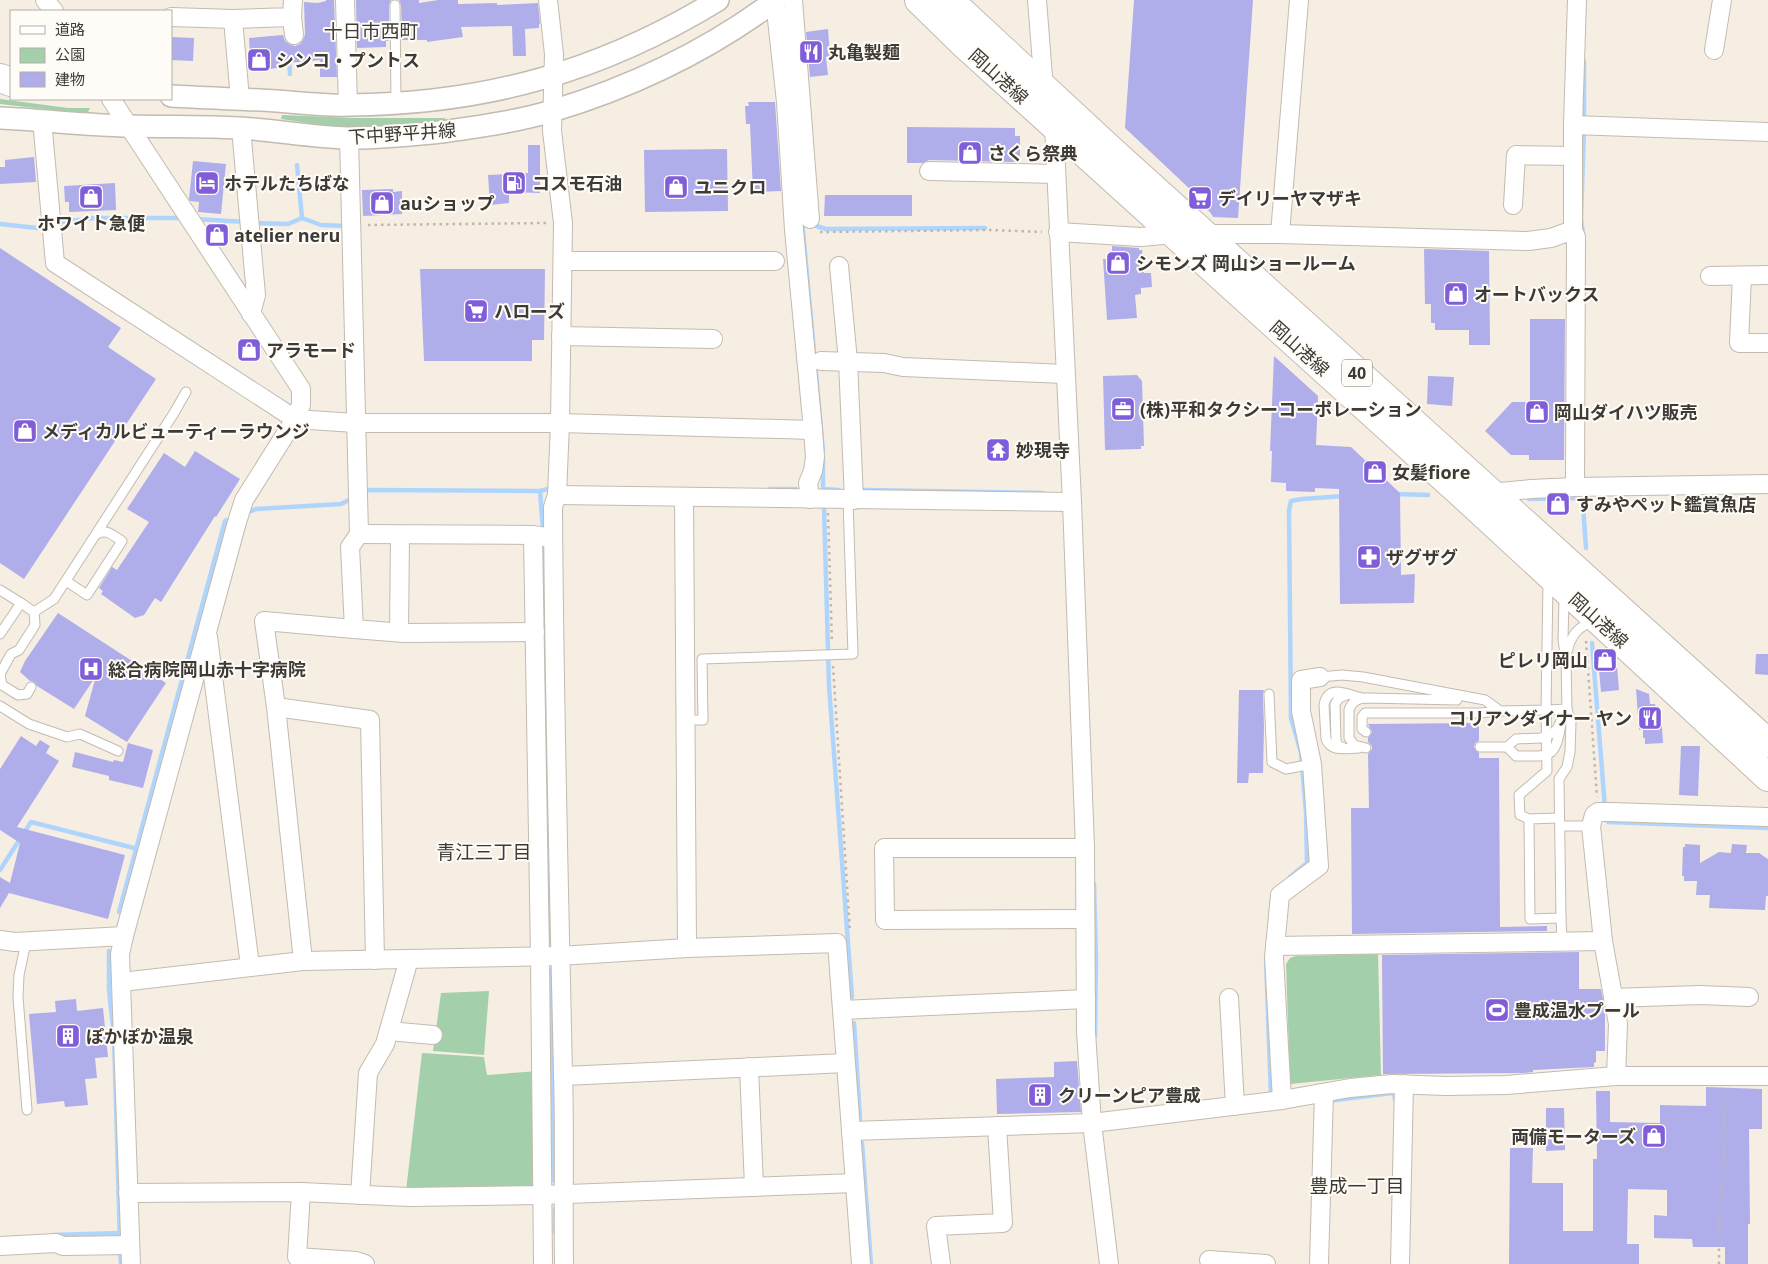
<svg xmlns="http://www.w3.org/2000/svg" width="1768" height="1264" font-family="'Open Sans','Noto Sans JP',sans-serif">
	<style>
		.green { fill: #a3d0ab }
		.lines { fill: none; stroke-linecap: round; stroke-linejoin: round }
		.stream { stroke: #b0d5fd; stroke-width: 4.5 }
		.building { fill: #afaeeb }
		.service-casing { stroke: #c3bbb0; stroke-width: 11 }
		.minor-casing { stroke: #c3bbb0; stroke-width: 20 }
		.tertiary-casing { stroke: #c3bbb0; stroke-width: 24 }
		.primary-casing { stroke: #c3bbb0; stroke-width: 30 }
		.trunk-casing { stroke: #c3bbb0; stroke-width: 30 }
		.path { stroke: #beb7ae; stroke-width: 2.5; stroke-dasharray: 2.5 4; stroke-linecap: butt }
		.service { stroke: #fff; stroke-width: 9 }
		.minor { stroke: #fff; stroke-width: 18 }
		.tertiary { stroke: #fff; stroke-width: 21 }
		.primary { stroke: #fff; stroke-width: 28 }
		.trunk { stroke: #fff; stroke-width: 28 }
		.labels { text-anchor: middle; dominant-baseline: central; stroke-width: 4; stroke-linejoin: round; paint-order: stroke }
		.shield { fill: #fffcf7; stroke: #787571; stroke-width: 1 }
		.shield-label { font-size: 16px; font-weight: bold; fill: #3e3b37 }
		.poi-label { font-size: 18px; font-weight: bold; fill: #3e3b37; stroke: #fffcf7; text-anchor: start }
		.street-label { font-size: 18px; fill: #3e3b37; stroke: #fffcf7 }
		.neighbourhood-label { font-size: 19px; fill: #3e3b37; stroke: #fffcf7 }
	</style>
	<rect width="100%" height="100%" fill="#f6eee2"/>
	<!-- green -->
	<g class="green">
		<path d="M0,99L68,108H90L87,114L0,104Z"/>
		<path d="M282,115L356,118H445V122L363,127L329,126L281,119Z"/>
		<path d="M1378,954L1381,1075L1290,1084L1286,964L1290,958L1296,956Z"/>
		<path d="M489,991L484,1055L433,1051L441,993Z"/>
		<path d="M422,1053L484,1057L487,1075L538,1071V1184L532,1190L406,1191Z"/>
	</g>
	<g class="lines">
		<!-- stream -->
		<g class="stream">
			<path d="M289,59L290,74"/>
			<path d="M1584,61V121"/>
			<path d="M297,165L302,218"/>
			<path d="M195,219L247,222"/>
			<path d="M802,220L823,451"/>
			<path d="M63,222L94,218H184"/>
			<path d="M254,223L288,224L302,218L321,225L345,226"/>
			<path d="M0,224L37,228"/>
			<path d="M810,224L826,229L985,228"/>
			<path d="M1583,236L1581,218L1584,129"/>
			<path d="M770,489H796"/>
			<path d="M823,489L839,490"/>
			<path d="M864,490L1043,493"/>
			<path d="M823,491V459"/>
			<path d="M1582,491L1586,548"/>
			<path d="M362,493L366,490L540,491"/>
			<path d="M1395,494L1428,495"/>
			<path d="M1529,499L1582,498"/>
			<path d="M824,507L829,686L852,997"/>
			<path d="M246,513L256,509L341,504L353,498"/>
			<path d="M543,529L540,491L552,488"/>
			<path d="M543,550L551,942"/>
			<path d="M1592,643L1605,808"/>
			<path d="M1606,816L1608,822L1768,828"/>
			<path d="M0,870L31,822L138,849"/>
			<path d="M1290,877L1307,863L1306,813L1301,753L1291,718L1289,510L1291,501L1302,499L1344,496"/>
			<path d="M1094,884L1096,958L1095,1036"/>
			<path d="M119,912L225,521L234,518"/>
			<path d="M109,951V990L114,1037L120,1242"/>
			<path d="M1266,958L1271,1098"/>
			<path d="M551,970L554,1181"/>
			<path d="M854,1023L860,1119"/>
			<path d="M1328,1101L1392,1093L1394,1095L1396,1102"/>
			<path d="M862,1143L871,1264"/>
			<path d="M555,1209V1232"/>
			<path d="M53,1235L119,1233"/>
			<path d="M120,1249L121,1264"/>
		</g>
	</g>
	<!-- building -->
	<g class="building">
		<path d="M326,0H334L337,77H320V60L286,63V67L251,71L249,38L283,35L285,41L289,44L295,46L300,44L303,40L305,34L304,2L318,3L326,1Z"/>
		<path d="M356,0H391L389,5V41H386V47L357,48Z"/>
		<path d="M399,0H419V3L438,0H458V4L497,3V5L538,3L540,24H539V28L525,29L526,56H513L512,26L461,27L463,37L427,42V40H402L401,5Z"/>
		<path d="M1134,0H1253L1238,218L1213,217L1210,212L1192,197V191L1125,128Z"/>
		<path d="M828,29L830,56L826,57L828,75L810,77L806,32Z"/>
		<path d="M171,37L194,38L193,61L171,60Z"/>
		<path d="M748,102H775L781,191L753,192L750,124H746L745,106H749Z"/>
		<path d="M907,127L1015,128V136H1020V156H1015V162L929,160L923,163H907Z"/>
		<path d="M528,145H540V193L509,192V203L490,205L488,175L528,173Z"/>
		<path d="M727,149L728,211L645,212L644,150Z"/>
		<path d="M34,157L36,182L0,184V167H5V160Z"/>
		<path d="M193,161L226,164L221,214L198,212L199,202L190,201L189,199Z"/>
		<path d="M115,183L116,210L69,212V202H65L64,186Z"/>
		<path d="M393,189V192L402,191V214L363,216L362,190Z"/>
		<path d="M825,195H912V216H824Z"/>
		<path d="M1112,246L1139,248V250H1142L1144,273H1151L1152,287L1141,288V294L1135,295L1137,318L1107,320L1103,259H1112Z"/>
		<path d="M0,248L121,328L108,347L156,379L24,579L0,563Z"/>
		<path d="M1424,249L1489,251L1490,345H1469V330H1435V323H1431V304H1425Z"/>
		<path d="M420,269H545L544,340H532V361H424Z"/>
		<path d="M1530,319H1565L1564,460H1529V455H1511L1485,431L1512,402H1530Z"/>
		<path d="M1274,356L1318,396L1316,445L1351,447L1400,493L1401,575L1415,574L1414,603L1340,604L1339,489L1315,488V492L1286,491V483L1271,482L1272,451H1270Z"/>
		<path d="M1137,375L1142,381L1144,446H1141V449L1105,450L1103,376Z"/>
		<path d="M1428,376L1454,377L1452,406L1427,404Z"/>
		<path d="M195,451L240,479L216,517L215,516L161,602L155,598L144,615L135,618L101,594L103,591L99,588L112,567L117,570L149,522L127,509L164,453L185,467Z"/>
		<path d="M58,613L166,683L127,742L85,716L96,676L74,709L37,686L34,682L30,681L20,672L25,661Z"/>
		<path d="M1597,648L1617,666L1619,690L1601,692Z"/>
		<path d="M1756,654H1768V675L1755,674Z"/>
		<path d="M1636,689L1649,694L1650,704H1655L1656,711H1661L1663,743L1645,744V738H1643V729L1639,730Z"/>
		<path d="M1239,690H1264L1263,694L1264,727L1263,773H1249L1248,783H1237Z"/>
		<path d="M1479,723V741L1475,743L1474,747L1479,753V758H1499L1500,927L1547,926V931L1352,934L1351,808H1369L1368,754L1372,749V746L1368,742V738L1372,732L1368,724Z"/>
		<path d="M21,736L36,746L40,740L50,746L46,753L59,761L17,827L125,855L108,919L9,893L0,908V877L10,883L20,843L0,830V769Z"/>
		<path d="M128,743L153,750L143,788L109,780V776L72,767L75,752L113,762L114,760L123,762Z"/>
		<path d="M1681,746H1700L1698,796L1679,795Z"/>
		<path d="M1685,844L1700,845V863L1719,852L1731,853L1732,844L1747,845L1746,853H1759L1768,859V896H1766L1765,910L1709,908L1710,895H1696L1697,881H1684V876H1682L1683,847H1685Z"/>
		<path d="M1579,952V989H1601L1605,1009V1051H1596V1062L1594,1063V1067L1533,1070V1072L1523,1073L1383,1074L1382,955Z"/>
		<path d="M76,999L77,1011L103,1008L108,1057L95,1058L97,1078L85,1079L88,1105L65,1107L64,1101L37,1104L29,1014L56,1012L55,1001Z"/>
		<path d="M1077,1061L1081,1112L997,1114L996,1079L1054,1077V1062Z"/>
		<path d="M1706,1087L1762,1089V1129H1749L1750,1224H1748V1264H1725V1247H1693L1692,1239L1654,1238V1215L1667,1216V1190L1628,1189L1627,1244H1639V1264H1509L1510,1148H1533L1532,1183H1563V1231H1593V1159H1597L1596,1091H1610V1122L1660,1123V1105L1706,1106Z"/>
		<path d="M1546,1108H1564L1565,1150L1546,1151Z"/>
	</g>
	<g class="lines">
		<defs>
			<g id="service">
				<path d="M395,5L396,103"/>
				<path d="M66,581L87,595L122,541C113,536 107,528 97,534"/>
				<path d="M0,590L21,603L0,634"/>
				<path d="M21,603L34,612L54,599L174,413L186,392"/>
				<path d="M1567,652C1571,635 1578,626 1595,621"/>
				<path d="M0,674L11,654L19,650L35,625L34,612"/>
				<path d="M0,675L2,685L18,695L27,694L31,687"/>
				<path d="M1320,677L1342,675L1363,677L1485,700L1500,711L1546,710L1548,582"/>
				<path d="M1269,694L1272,762L1286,769L1312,764"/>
				<path d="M0,706L29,724L67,737L80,734L118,751"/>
				<path d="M685,720H703L702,659L853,654L848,500"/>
				<path d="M1366,732L1362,729V717L1365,713H1480L1500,711"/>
				<path d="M1480,747H1507L1516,739L1541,738L1553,733L1557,729L1567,709L1566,659L1563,640L1564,597"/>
				<path d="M1507,747L1516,756C1550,756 1555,760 1561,724"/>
				<path d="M1344,748L1339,746L1336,742L1335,704L1339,698L1346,695"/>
				<path d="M1359,748C1347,748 1331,753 1326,739L1324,705C1328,683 1348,695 1362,698"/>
				<path d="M1366,748L1354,745L1349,738V710C1352,701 1358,698 1367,698L1457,700"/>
				<path d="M1529,819L1530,919L1561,918L1559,779L1567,767L1570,752L1571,722L1567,709L1546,710L1547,771L1519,795L1520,815L1529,819L1559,818"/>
				<path d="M1560,826H1591"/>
				<path d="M1561,918L1562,942"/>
				<path d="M26,942L19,975L18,997L27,1110"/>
			</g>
			<g id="minor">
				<path d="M45,0L54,11"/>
				<path d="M345,0L348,106"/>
				<path d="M548,0L554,54L552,131L563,223L560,423L557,495L553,507C554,696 559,885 563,1074C565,1137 563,1201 564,1264"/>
				<path d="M793,0L810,219"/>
				<path d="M1037,0L1044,89"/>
				<path d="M775,1L786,102L794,230L813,430L815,457L813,471L808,483L810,499"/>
				<path d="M171,17L233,19L292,17L293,0"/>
				<path d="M292,17L294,35"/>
				<path d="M233,19L240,99"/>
				<path d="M1714,50L1722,0"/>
				<path d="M111,99L301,389V405L295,419L244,500L237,522L124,936L120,954L131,1264"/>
				<path d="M42,120L55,263L295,419L355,423H560L813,430"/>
				<path d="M1054,125L1072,502L1085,848L1086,1032L1092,1123L1109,1264"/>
				<path d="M1573,125L1768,132"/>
				<path d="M241,128L256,295L251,314"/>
				<path d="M349,138L359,534L350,547L354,629L264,621L276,707L370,720L375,960"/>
				<path d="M929,171L1056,174"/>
				<path d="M1513,205L1516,155L1573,156"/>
				<path d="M1058,232L1141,237L1174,234H1280L1528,241L1551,238L1573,230"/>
				<path d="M1280,234L1299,0"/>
				<path d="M563,261H775"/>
				<path d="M839,266L848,361L854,500"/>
				<path d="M1710,276L1768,275"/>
				<path d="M1742,276L1739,343H1768"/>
				<path d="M561,336L713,339"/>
				<path d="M821,361L884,363L903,367L1065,374"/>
				<path d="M1575,487L1576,237L1573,230V125L1577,0"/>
				<path d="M557,495L1072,502"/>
				<path d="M1487,496L1490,493L1531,489L1575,487L1768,484"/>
				<path d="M684,497L687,948"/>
				<path d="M359,534L533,535L545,537"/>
				<path d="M533,535L540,956L543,1264"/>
				<path d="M354,629L404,633L535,632"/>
				<path d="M399,632L400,535"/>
				<path d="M208,637L250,966"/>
				<path d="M276,707L303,961"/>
				<path d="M1085,848H884L885,920L1085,919"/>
				<path d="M0,940L15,942L124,936"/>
				<path d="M1275,946L1603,941"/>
				<path d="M122,982L303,961L559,956L687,948L837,943L861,1264"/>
				<path d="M1229,998L1235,1106"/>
				<path d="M1613,998L1700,995L1749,997"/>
				<path d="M842,1010L1086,999"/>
				<path d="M389,1031L433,1035"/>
				<path d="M749,1067L754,1187"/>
				<path d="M564,1076L846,1063"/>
				<path d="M1616,1076L1618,1024L1603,941L1591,826L1594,815L1598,812H1610L1768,817"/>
				<path d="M1282,1100L1274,957L1280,895L1319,866L1312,764L1301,711V680L1320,677"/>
				<path d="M851,1131L1092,1123L1282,1100L1350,1088L1392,1084L1446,1086L1506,1085L1616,1076H1768"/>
				<path d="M301,1192L297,1257L356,1261L365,1264"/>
				<path d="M128,1193L301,1192L409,1197L542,1195L855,1183"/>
				<path d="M360,1195L368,1073L385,1044L409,959"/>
				<path d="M0,1246L56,1243L63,1246L130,1245"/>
				<path d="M1209,1260L1266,1264"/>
				<path d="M941,1264L936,1226L1003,1223L997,1126"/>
				<path d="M1319,1264L1324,1093"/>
				<path d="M1400,1264L1404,1084"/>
			</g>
			<g id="tertiary">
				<path d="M171,96C207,98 242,99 277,101C301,103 325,106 349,105C486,104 602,71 718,0"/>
				<path d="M0,118C43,120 86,125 129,126C166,127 202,126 239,128C275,130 311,137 348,138C382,138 415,135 449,131C483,126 519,121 552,111C632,87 709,50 776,0"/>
			</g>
			<g id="primary">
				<path d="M919,0L963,43L1474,505L1768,777"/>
				<path d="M949,0L1113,152L1768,743"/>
			</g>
			<path id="trunk" d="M0,78L11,82"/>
		</defs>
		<!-- service casing -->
		<use href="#service" class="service-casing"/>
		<!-- minor casing -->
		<use href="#minor" class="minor-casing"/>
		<!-- tertiary casing -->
		<use href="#tertiary" class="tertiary-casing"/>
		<!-- primary casing -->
		<use href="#primary" class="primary-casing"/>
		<!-- trunk casing -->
		<use href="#trunk" class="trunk-casing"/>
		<!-- path -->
		<g class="path">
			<path d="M368,225L547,223"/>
			<path d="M820,232L989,230L1042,232"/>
			<path d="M828,513L832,643"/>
			<path d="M1586,641L1597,797"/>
			<path d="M833,666L850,932"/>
			<path d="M1719,1264V1215L1724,1166V1093"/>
		</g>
		<!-- service -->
		<use href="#service" class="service"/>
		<!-- minor -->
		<use href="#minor" class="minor"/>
		<!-- tertiary -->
		<use href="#tertiary" class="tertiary"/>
		<!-- primary -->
		<use href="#primary" class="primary"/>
		<!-- trunk -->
		<use href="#trunk" class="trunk"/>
	</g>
	<!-- icons -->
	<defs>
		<symbol id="restaurant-square" viewBox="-11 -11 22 22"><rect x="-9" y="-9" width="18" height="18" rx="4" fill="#815ed9" stroke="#fffcf7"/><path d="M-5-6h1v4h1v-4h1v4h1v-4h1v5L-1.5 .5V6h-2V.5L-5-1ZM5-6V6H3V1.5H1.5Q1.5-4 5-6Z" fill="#fff"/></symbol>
		<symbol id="shop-square" viewBox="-11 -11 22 22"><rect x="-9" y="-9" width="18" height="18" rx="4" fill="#815ed9" stroke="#fffcf7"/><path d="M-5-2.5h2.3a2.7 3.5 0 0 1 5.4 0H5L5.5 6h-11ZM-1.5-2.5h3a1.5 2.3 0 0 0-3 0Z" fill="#fff"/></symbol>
		<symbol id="hotel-square" viewBox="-11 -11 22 22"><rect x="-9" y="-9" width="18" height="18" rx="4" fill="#815ed9" stroke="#fffcf7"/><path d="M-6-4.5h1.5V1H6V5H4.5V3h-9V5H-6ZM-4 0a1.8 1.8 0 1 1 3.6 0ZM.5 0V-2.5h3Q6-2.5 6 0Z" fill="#fff"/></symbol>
		<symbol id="fuel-square" viewBox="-11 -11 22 22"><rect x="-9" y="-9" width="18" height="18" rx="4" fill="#815ed9" stroke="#fffcf7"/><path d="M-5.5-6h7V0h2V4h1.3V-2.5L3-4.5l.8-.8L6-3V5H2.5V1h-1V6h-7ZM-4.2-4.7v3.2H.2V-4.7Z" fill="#fff"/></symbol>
		<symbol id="supermarket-square" viewBox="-11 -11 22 22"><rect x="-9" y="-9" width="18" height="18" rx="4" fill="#815ed9" stroke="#fffcf7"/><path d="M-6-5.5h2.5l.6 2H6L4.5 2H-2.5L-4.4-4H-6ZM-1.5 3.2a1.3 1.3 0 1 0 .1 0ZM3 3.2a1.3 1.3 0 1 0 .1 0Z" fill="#fff"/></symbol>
		<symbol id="office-square" viewBox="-11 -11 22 22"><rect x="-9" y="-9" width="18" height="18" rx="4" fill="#815ed9" stroke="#fffcf7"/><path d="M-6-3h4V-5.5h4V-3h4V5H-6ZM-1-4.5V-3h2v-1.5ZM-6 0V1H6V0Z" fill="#fff"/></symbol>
		<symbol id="temple-square" viewBox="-11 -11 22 22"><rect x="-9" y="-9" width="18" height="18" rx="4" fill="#815ed9" stroke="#fffcf7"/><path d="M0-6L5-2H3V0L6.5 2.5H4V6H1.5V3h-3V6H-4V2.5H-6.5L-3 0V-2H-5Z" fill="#fff"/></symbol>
		<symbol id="pharmacy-square" viewBox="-11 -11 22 22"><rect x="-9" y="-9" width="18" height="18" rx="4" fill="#815ed9" stroke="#fffcf7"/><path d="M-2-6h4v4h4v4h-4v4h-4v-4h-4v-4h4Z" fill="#fff"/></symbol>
		<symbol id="hospital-square" viewBox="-11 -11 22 22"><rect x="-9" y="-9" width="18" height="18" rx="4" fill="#815ed9" stroke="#fffcf7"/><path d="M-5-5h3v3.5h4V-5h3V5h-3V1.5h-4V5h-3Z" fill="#fff"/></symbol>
		<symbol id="stadium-square" viewBox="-11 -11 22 22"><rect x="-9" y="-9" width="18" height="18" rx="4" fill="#815ed9" stroke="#fffcf7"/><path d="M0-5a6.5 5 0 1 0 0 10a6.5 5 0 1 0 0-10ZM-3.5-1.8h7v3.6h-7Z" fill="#fff"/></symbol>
		<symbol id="building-square" viewBox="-11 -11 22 22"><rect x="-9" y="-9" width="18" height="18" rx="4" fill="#815ed9" stroke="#fffcf7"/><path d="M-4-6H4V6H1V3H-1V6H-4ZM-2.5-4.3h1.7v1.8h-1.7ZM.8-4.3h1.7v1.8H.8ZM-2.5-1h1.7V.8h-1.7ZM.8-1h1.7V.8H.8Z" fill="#fff"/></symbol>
	</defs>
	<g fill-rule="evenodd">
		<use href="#restaurant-square" x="797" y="38" width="28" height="28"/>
		<use href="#shop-square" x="245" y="46" width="28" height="28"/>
		<use href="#shop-square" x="956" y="139" width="28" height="28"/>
		<use href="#hotel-square" x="193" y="169" width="28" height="28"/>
		<use href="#fuel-square" x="500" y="169" width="28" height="28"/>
		<use href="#shop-square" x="662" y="173" width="28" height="28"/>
		<use href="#shop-square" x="77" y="183" width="28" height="28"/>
		<use href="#supermarket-square" x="1186" y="184" width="28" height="28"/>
		<use href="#shop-square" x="368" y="189" width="28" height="28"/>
		<use href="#shop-square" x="203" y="221" width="28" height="28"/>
		<use href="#shop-square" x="1104" y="249" width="28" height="28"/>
		<use href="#shop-square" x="1442" y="280" width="28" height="28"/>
		<use href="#supermarket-square" x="462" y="297" width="28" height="28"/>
		<use href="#shop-square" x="235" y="336" width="28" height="28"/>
		<use href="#office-square" x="1109" y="395" width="28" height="28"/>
		<use href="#shop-square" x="1523" y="398" width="28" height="28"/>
		<use href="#shop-square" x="11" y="417" width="28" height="28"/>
		<use href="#temple-square" x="984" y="436" width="28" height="28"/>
		<use href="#shop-square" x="1361" y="458" width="28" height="28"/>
		<use href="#shop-square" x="1544" y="490" width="28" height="28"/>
		<use href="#pharmacy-square" x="1355" y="543" width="28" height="28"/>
		<use href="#shop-square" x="1591" y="646" width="28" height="28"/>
		<use href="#hospital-square" x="77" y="655" width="28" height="28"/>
		<use href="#restaurant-square" x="1636" y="704" width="28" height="28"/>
		<use href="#stadium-square" x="1483" y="996" width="28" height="28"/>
		<use href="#building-square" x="54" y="1022" width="28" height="28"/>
		<use href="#building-square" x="1026" y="1081" width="28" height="28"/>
		<use href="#shop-square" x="1640" y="1122" width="28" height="28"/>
	</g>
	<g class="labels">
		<!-- shield labels -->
		<rect class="shield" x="1342" y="359.5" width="30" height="27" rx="4"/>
		<g class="shield-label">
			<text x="1357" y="373">40</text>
		</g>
		<!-- poi labels -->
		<g class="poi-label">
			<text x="828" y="52">丸亀製麺</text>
			<text x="276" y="60">シンコ・プントス</text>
			<text x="988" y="153">さくら祭典</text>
			<text x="224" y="183">ホテルたちばな</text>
			<text x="532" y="183">コスモ石油</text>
			<text x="694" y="187">ユニクロ</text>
			<text x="1218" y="198">デイリーヤマザキ</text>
			<text x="400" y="203">auショップ</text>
			<text x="91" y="223" text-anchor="middle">ホワイト急便</text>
			<text x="234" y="235">atelier neru</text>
			<text x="1136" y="263">シモンズ 岡山ショールーム</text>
			<text x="1474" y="294">オートバックス</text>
			<text x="494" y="311">ハローズ</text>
			<text x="266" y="350">アラモード</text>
			<text x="1140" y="409">(株)平和タクシーコーポレーション</text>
			<text x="1554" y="412">岡山ダイハツ販売</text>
			<text x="42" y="431">メディカルビューティーラウンジ</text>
			<text x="1016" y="450">妙現寺</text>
			<text x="1392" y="472">女髪fiore</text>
			<text x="1576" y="504">すみやペット鑑賞魚店</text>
			<text x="1386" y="557">ザグザグ</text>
			<text x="1588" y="660" text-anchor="end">ピレリ岡山</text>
			<text x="108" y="669">総合病院岡山赤十字病院</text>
			<text x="1632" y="718" text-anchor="end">コリアンダイナー ヤン</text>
			<text x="1514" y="1010">豊成温水プール</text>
			<text x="86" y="1036">ぽかぽか温泉</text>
			<text x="1058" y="1095">クリーンピア豊成</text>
			<text x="1636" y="1136" text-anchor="end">両備モーターズ</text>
		</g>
		<!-- street labels -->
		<g class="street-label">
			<text transform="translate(999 76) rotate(42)">岡山港線</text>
			<text transform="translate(402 133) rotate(-4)">下中野平井線</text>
			<text transform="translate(1300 348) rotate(42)">岡山港線</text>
			<text transform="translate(1599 620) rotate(42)">岡山港線</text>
		</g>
		<!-- neighbourhood labels -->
		<g class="neighbourhood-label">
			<text x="371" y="31">十日市西町</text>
			<text x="484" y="852">青江三丁目</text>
			<text x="1357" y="1186">豊成一丁目</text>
		</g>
	</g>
	<!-- legend -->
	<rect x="10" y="10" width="162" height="90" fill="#fffcf7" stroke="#b2afaa"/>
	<rect x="20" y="26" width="25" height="8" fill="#ffffff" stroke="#b2afaa"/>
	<text x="55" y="35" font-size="15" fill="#3e3b37">道路</text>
	<rect x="20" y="48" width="25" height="15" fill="#a3d0ab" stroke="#b2afaa"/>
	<text x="55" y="60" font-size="15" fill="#3e3b37">公園</text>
	<rect x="20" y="72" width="25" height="15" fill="#afaeeb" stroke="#b2afaa"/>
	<text x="55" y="85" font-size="15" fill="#3e3b37">建物</text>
</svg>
